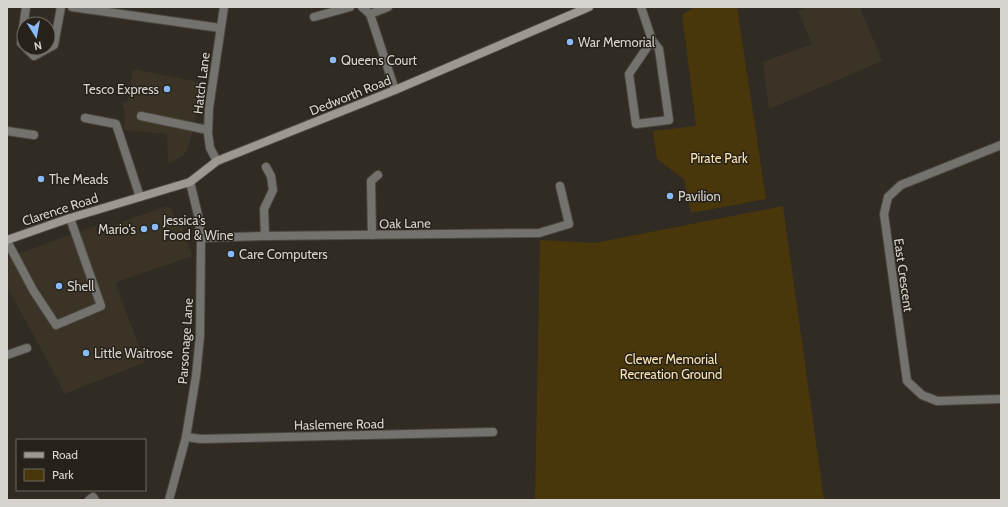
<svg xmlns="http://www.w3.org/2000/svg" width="1008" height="507" font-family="Cabin,sans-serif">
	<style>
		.built { fill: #3b3426 }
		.green { fill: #49370b }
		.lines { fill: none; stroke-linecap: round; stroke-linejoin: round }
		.service-casing { stroke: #4b473f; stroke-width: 10 }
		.minor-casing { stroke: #4b473f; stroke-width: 10 }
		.tertiary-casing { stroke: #4b473f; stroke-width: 10 }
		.secondary-casing { stroke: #4b473f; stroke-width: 10 }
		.service { stroke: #74726e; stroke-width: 8 }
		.minor { stroke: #74726e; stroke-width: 8 }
		.tertiary { stroke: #74726e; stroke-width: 8 }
		.secondary { stroke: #9d9992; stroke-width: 8 }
		.poi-dot { fill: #89bafc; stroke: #26221a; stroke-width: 1.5 }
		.labels { text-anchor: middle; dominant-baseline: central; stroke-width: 3; stroke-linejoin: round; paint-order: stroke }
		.poi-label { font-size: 13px; fill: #d7d4cf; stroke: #26221a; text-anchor: start }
		.street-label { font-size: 13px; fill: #d7d4cf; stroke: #26221a }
		.park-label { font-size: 13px; fill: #f9e1b0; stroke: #26221a }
	</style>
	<rect width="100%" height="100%" fill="#302c23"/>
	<!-- built -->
	<g class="built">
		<path d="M808,7H842L843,9L847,7H860L882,61L769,109L763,62L812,44L798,11Z"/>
		<path d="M133,69L202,83L191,138L187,150L183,156L168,164L167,134L124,130L125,113L122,103L124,104L125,101H128Z"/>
		<path d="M164,207H170L172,210L179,227L182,225L192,256L120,281L116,285L145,362L64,394L58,380L7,287V258L95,226L97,231Z"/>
	</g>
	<!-- green -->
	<g class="green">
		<path d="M694,7H737L766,199L691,213L684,179L657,159L653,131L696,126L682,15Z"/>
		<path d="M783,206L824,500H535L540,240L595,243Z"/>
	</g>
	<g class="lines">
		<defs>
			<g id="service">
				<path d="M362,7L370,14L388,7"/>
				<path d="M641,7L652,40L659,49L669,120L636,124L629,74L652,40"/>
				<path d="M314,17L350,7"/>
				<path d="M141,116L208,130"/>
				<path d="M85,118L116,124L140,197"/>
				<path d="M7,131L34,135"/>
				<path d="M372,235L371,181L378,175"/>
				<path d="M265,236L264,209L273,190L271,176L266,167"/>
				<path d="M7,241L33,290L56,325L101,306L70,218"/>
				<path d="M7,355L27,348"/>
				<path d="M89,500L93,497L95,500"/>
			</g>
			<g id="minor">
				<path d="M72,7L220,28"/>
				<path d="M370,14L395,90"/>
				<path d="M24,46L21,43L26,7"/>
				<path d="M26,48L34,56L54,45L61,7"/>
				<path d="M1001,145L901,185L888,197L884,214L907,381L922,395L937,401L1001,399"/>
				<path d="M201,238L265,236L539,233L569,224L560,186"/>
				<path d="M186,437L201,439L493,432"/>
			</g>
			<g id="tertiary">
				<path d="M217,161L210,148L208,133L209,108L224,7"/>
				<path d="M169,500L186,437L196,376L200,336L201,238L198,215L190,182"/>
			</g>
			<path id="secondary" d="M7,240L70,218L190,182L217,161L395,90L589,7"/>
		</defs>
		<!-- service casing -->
		<use href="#service" class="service-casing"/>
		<!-- minor casing -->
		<use href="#minor" class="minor-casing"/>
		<!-- tertiary casing -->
		<use href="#tertiary" class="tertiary-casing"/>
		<!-- secondary casing -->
		<use href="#secondary" class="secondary-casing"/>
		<!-- service -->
		<use href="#service" class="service"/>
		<!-- minor -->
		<use href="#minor" class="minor"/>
		<!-- tertiary -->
		<use href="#tertiary" class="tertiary"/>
		<!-- secondary -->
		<use href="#secondary" class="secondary"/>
	</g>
	<!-- markers -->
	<g class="poi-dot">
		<circle cx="570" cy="42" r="4"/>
		<circle cx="333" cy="60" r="4"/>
		<circle cx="167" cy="89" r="4"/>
		<circle cx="41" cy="179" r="4"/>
		<circle cx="670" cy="196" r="4"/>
		<circle cx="155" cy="227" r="4"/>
		<circle cx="144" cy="229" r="4"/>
		<circle cx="231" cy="254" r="4"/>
		<circle cx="59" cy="286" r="4"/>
		<circle cx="86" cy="353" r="4"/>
	</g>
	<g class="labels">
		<!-- poi labels -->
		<g class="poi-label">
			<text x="578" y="42">War Memorial</text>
			<text x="341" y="60">Queens Court</text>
			<text x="159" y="89" text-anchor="end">Tesco Express</text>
			<text x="49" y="179">The Meads</text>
			<text x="678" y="196">Pavilion</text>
			<text x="163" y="220">Jessica's<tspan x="163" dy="15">Food &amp; Wine</tspan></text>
			<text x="136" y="229" text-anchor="end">Mario's</text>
			<text x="239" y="254">Care Computers</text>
			<text x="67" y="286">Shell</text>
			<text x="94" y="353">Little Waitrose</text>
		</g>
		<!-- street labels -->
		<g class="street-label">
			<text transform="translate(201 83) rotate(-83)">Hatch Lane</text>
			<text transform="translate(350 95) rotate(-22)">Dedworth Road</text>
			<text transform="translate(60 209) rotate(-18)">Clarence Road</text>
			<text transform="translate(405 223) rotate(-1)">Oak Lane</text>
			<text transform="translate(904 275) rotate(82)">East Crescent</text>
			<text transform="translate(185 341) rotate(-86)">Parsonage Lane</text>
			<text transform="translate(339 424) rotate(-1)">Haslemere Road</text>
		</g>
		<!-- park labels -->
		<g class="park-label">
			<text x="719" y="158">Pirate Park</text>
			<text x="671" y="359">Clewer Memorial<tspan x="671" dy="15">Recreation Ground</tspan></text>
		</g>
	</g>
	<!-- border -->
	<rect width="1008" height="507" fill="none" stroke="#d7d4cf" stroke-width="16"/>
	<!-- legend -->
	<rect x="16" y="439" width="130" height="52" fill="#26221a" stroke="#6d6962"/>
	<rect x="24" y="452" width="20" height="6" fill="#9d9992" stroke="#6d6962"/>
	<text x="52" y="459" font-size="12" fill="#d7d4cf">Road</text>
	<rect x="24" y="469" width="20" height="12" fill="#49370b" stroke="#6d6962"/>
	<text x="52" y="479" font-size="12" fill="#d7d4cf">Park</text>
	<!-- north arrow -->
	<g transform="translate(36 36) rotate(169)"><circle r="19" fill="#26221a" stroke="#6d6962"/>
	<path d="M0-3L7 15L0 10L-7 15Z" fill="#89bafc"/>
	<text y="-6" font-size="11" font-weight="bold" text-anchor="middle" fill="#d7d4cf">N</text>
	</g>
</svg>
